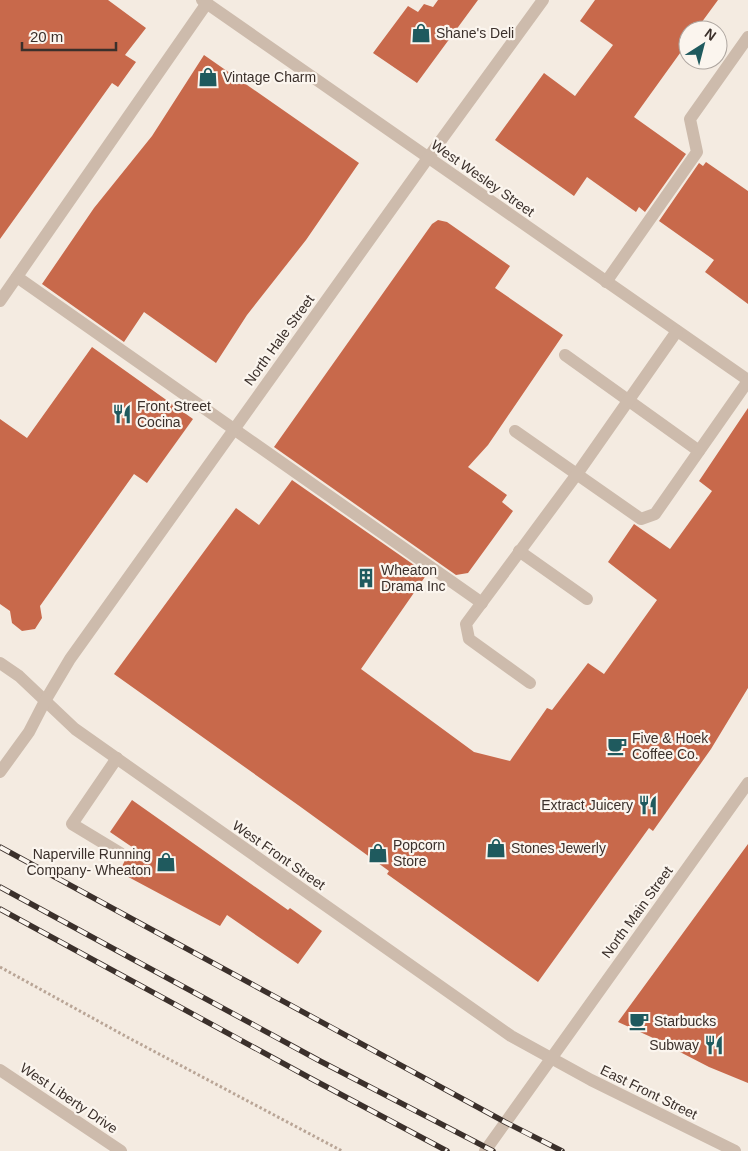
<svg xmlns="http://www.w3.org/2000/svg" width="748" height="1151" font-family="Helvetica,sans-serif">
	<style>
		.building { fill: #c8694b }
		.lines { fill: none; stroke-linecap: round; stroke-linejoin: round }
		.path { stroke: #b9a596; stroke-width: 3; stroke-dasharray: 2.5 2.5; stroke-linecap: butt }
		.minor { stroke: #cdbbac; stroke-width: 12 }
		.rail-casing { stroke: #3b302b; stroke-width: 5.5 }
		.rail { stroke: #fbf5ee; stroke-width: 4; stroke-dasharray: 11; stroke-linecap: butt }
		.labels { text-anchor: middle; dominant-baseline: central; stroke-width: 4.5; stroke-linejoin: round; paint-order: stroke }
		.poi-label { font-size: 14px; fill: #3b302b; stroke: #fbf5ee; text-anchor: start }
		.street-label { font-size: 14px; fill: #3b302b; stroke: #fbf5ee }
	</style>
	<rect width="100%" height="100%" fill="#f4ebe1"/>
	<!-- building -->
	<g class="building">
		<path d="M0,0H108L146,28L125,55L136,62L118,87L112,83L0,239Z"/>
		<path d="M438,0H478L417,83L373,53L408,6L418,12L424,4L433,7Z"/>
		<path d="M595,0H718L696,30H688V42L634,117L686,154L645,212L639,207L636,212L587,177L574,196L495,140L544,73L575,96L613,45L580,21Z"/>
		<path d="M204,55L359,163L306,240L247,315L216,363L144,312L124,342L42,284L94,208L152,136Z"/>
		<path d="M706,162L748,191V304L705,272L714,260L659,221L699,163L703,166Z"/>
		<path d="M438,220L447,222L510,266L495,288L563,335L488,445L468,467L507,495L502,502L513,511L468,573L456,575L274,447L432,224Z"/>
		<path d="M92,347L193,419L147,483L134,474L40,606L42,618L35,629L22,631L12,623L10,611L0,604V419L27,438Z"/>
		<path d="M748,408V688L711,749L653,831L649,828L538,982L387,874L389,871L298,805L114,674L236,508L259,525L292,480L427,574L361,669L474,752L510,761L547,708L552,710L588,663L604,674L657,600L608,562L634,524L670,549L712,491L699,481Z"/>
		<path d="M132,800L288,910L290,908L322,931L298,964L227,915L220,926L119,872L132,847L110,832Z"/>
		<path d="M748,844V1083L709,1067L651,1037L618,1022Z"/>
	</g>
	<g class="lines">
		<!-- path -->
		<path class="path" d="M0,967L127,1037L342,1151"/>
		<!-- minor -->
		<g class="minor">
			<path d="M202,0L748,380"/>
			<path d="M17,277L482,603"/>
			<path d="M606,282L697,152L690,119L748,37"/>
			<path d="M0,301L207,3"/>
			<path d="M565,355L699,451"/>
			<path d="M515,431L641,519L655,514L748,381"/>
			<path d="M519,551L587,599"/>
			<path d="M0,663L19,676L75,729L511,1036L591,1080L735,1151"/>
			<path d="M530,683L469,639L466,624L577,474L677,331"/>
			<path d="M117,758L72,824L120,853"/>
			<path d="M0,772L29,732L45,701L70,659L428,158L543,0"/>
			<path d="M0,1070L121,1151"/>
			<path d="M485,1151L748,783"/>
		</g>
		<defs>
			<g id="rail">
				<path d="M0,847L505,1122L562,1151"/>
				<path d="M0,887L320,1061L493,1151"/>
				<path d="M0,909L310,1078L447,1151"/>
			</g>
		</defs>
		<!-- rail casing -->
		<use href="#rail" class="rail-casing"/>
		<!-- rail -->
		<use href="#rail" class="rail"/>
	</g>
	<!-- icons -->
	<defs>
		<symbol id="shop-bare" viewBox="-9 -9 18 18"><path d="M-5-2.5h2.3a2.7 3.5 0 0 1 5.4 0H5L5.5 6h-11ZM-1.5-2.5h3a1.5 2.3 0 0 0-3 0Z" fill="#1f5a5e" stroke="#fbf5ee" stroke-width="2.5" paint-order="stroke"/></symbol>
		<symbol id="restaurant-bare" viewBox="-9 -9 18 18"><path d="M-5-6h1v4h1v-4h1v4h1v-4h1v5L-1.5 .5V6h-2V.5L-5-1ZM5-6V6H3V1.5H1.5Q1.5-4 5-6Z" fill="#1f5a5e" stroke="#fbf5ee" stroke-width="2.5" paint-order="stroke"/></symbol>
		<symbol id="building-bare" viewBox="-9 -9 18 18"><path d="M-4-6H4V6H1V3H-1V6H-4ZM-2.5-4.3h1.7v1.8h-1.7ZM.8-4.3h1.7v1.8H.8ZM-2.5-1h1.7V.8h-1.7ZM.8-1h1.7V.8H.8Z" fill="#1f5a5e" stroke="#fbf5ee" stroke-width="2.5" paint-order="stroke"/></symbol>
		<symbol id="cafe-bare" viewBox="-9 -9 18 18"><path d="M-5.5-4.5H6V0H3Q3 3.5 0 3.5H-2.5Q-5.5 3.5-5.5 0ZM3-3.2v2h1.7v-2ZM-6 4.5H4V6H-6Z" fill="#1f5a5e" stroke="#fbf5ee" stroke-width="2.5" paint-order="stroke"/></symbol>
	</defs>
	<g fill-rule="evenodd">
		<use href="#shop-bare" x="407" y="19" width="28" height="28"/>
		<use href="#shop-bare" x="194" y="63" width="28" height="28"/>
		<use href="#restaurant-bare" x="108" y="400" width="28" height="28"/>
		<use href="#building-bare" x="352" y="564" width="28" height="28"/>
		<use href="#cafe-bare" x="603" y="732" width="28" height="28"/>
		<use href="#restaurant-bare" x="634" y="791" width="28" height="28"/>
		<use href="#shop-bare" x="482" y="834" width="28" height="28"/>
		<use href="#shop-bare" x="364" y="839" width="28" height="28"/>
		<use href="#shop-bare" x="152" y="848" width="28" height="28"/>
		<use href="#cafe-bare" x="625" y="1007" width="28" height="28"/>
		<use href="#restaurant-bare" x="700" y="1031" width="28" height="28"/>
	</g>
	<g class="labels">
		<!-- poi labels -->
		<g class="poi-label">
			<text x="436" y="33">Shane's Deli</text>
			<text x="223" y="77">Vintage Charm</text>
			<text x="137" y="406">Front Street<tspan x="137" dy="16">Cocina</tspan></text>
			<text x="381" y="570">Wheaton<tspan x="381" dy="16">Drama Inc</tspan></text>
			<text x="632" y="738">Five &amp; Hoek<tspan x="632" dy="16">Coffee Co.</tspan></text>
			<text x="633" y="805" text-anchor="end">Extract Juicery</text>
			<text x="393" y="845">Popcorn<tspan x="393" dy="16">Store</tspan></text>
			<text x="511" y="848">Stones Jewerly</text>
			<text x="151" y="854" text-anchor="end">Naperville Running<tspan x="151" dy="16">Company- Wheaton</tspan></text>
			<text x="654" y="1021">Starbucks</text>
			<text x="699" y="1045" text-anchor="end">Subway</text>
		</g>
		<!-- street labels -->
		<g class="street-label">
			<text transform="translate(483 178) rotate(35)">West Wesley Street</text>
			<text transform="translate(279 340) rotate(-54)">North Hale Street</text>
			<text transform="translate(279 855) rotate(35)">West Front Street</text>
			<text transform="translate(637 912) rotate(-54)">North Main Street</text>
			<text transform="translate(649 1092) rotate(26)">East Front Street</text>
			<text transform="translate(69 1098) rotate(34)">West Liberty Drive</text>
		</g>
	</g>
	<!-- north arrow -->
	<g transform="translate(703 45) rotate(36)"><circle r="24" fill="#fbf5ee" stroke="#aea6a0"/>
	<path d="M0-4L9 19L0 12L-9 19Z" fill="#1f5a5e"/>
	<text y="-8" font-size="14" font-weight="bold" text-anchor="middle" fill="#3b302b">N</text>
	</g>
	<!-- scale -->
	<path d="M22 42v8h94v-8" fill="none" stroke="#3b302b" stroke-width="2.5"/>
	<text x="30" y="42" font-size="15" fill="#3b302b" stroke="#fbf5ee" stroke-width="4" paint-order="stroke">20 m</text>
</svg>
